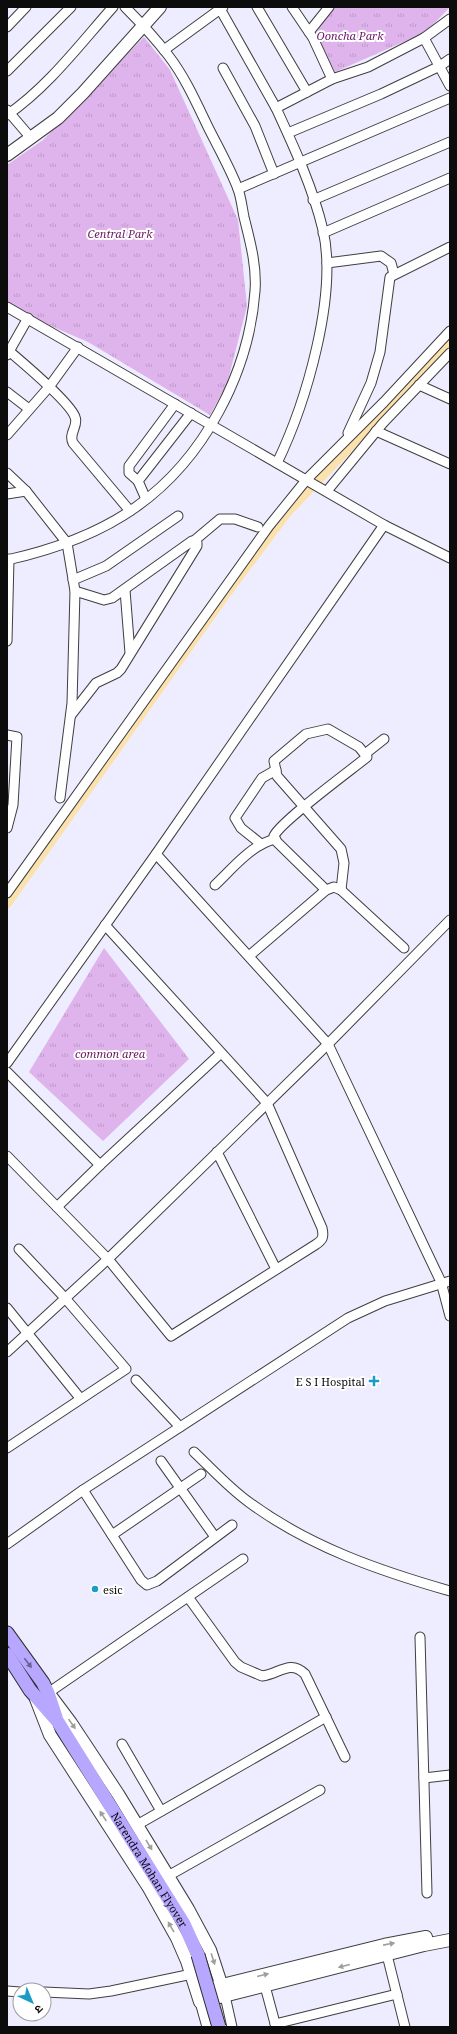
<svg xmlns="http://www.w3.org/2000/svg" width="457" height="2034" font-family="'Noto Serif','Noto Sans Devanagari',serif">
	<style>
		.park { fill: url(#park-tufts) }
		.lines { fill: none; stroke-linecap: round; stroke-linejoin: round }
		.canal { stroke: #fbe1ac; stroke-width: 9 }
		.minor-casing { stroke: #3f3f3f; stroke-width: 11 }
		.tertiary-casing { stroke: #3f3f3f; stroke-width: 14 }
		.secondary-casing { stroke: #2e2e2e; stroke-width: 15 }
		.minor { stroke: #fff; stroke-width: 9 }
		.tertiary { stroke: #fff; stroke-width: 12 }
		.secondary { stroke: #b7a7ff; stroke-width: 13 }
		.secondary-bridge-casing { stroke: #2e2e2e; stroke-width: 15; stroke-linecap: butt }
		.secondary-bridge { stroke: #b7a7ff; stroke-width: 13 }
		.oneway { fill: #6a6192 }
		.oneway2 { fill: #9e9e9e }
		.poi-dot { fill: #1b9cc6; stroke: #fff; stroke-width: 1.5 }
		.labels { text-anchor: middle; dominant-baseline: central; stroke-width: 4; stroke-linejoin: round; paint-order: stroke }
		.park-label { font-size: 11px; font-style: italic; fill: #691862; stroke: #fff }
		.poi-label { font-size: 11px; fill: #0c0c0c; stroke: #fff; text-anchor: end }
		.street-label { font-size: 11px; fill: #0c0c0c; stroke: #fff }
	</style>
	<defs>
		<pattern id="park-tufts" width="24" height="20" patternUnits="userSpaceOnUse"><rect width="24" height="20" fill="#dfb3ec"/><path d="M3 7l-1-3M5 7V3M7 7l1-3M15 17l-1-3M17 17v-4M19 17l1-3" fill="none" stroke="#be99c9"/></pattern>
	</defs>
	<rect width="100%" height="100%" fill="#eeecff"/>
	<!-- park -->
	<g class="park">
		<path d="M333,7H450L426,32L335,72L316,33Z"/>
		<path d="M144,37L170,70L238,220L247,306L227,384L210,415L88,342L7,307V165L43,140Z"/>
		<path d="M104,948L189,1059L103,1141L29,1072Z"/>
	</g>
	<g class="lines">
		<!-- canal -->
		<path class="canal" d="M7,904L227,593L287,513L450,342"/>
		<defs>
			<g id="minor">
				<path d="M219,7L276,108"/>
				<path d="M257,7L307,92"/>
				<path d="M7,27L26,7"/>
				<path d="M309,32L329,7"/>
				<path d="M424,38L450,19"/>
				<path d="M164,50L223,7"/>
				<path d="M223,68L255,126L274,174"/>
				<path d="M7,71L71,7"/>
				<path d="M332,79L368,67L424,38L450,86"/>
				<path d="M7,110L31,138"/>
				<path d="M7,115C48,87 80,44 113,7"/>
				<path d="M288,133L381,94L440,66L450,59"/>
				<path d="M238,189L450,98"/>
				<path d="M313,200L450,142"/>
				<path d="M323,233L450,178"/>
				<path d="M327,263L381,256L391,263L394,274"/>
				<path d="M7,307L384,525L450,558"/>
				<path d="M9,351C23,363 70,402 75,417C79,426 68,433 73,443L130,511"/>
				<path d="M7,355L28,318"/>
				<path d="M419,385L450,399"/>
				<path d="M7,392L29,409"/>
				<path d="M376,431L450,464"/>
				<path d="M348,433L371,383L380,352L390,277L450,247"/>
				<path d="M7,435L49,387L78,347"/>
				<path d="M277,463C306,403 338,295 323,230C313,188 294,147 276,108L332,79L313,38L292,7"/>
				<path d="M7,473L26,491L67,543L75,591L72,703L60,798"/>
				<path d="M138,481L129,473V466L175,404"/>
				<path d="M327,491L383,423L450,353"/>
				<path d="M7,494L26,491"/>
				<path d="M146,499L138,481L191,413"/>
				<path d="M195,540L220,519H235L258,527"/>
				<path d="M7,560C52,550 98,534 136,507C204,459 249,373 255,291C257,266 250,241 244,217C242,207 241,197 238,189C230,168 218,147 208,127C196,102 185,77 168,55C155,38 140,22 125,7"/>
				<path d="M73,580L106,566L178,516"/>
				<path d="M125,590L130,653"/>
				<path d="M7,641L9,559"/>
				<path d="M71,715L96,683L117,673L121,669L197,546V543L192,541L112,598L104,600L75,591"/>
				<path d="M7,735L17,737L13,805L7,828"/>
				<path d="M365,754L384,739"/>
				<path d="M261,844L241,828L235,818L262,778L276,770"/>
				<path d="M156,854L328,1044L441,1282L450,1316"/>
				<path d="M215,885C232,869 251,845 275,839"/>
				<path d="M326,890L277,842L274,836C280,822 351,770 367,757L359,747L328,729L306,734L274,761L277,776L341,849L344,863L341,890"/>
				<path d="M7,893L269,526L307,479L384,402L450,331"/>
				<path d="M249,956L326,890L334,887L341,890L404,948"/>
				<path d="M7,1063L156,854L384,525"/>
				<path d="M7,1072L100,1165"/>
				<path d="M217,1152L276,1269"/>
				<path d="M7,1156L108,1259L171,1336L315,1245C323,1240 324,1237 322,1228L267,1103L105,925"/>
				<path d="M57,1207L100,1165L221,1053"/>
				<path d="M7,1308L80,1398"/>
				<path d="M7,1352L108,1259L328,1044L450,920"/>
				<path d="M136,1380L180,1427"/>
				<path d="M7,1448L126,1369L65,1298L19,1249"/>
				<path d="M194,1452C212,1469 230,1489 250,1503C310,1547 380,1571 450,1591"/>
				<path d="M161,1461L215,1537"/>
				<path d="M83,1490L141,1580L147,1585L157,1581L232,1525"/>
				<path d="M112,1535L201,1474"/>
				<path d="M7,1544L83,1490L348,1318L385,1301L450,1281"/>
				<path d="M188,1597L235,1662L241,1667L262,1676C279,1674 290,1659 305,1674L345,1757"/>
				<path d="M420,1637L427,1893"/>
				<path d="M48,1693L243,1559"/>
				<path d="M122,1744L161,1811"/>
				<path d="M424,1778L450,1775"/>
				<path d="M137,1825L326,1717"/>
				<path d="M168,1876L320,1790"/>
				<path d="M387,1955L405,2027"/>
				<path d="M265,1986L276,2027"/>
				<path d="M7,1991L20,1992"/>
				<path d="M44,1992L89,1994L111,1991L192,1974"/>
				<path d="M225,1996L232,2027"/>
				<path d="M200,2002L207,2027"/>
				<path d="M275,2024L397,1994"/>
			</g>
			<g id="tertiary">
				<path d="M7,155L58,118L83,93L160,7"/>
				<path d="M50,1695L71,1723L118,1794L188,1909L210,1950L225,1996"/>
				<path d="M36,1699L50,1735L149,1888L177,1938L187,1961L200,2002L424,1945L450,1940"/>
				<path d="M214,1987L384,1945L426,1937"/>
			</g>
			<g id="secondary">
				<path d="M7,1633L43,1683L48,1693L56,1717"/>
				<path id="s1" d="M7,1654L30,1690L58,1722L184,1924L198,1955"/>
			</g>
		</defs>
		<!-- minor casing -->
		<use href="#minor" class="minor-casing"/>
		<!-- tertiary casing -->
		<use href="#tertiary" class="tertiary-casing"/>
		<!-- secondary casing -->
		<use href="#secondary" class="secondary-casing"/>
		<!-- minor -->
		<use href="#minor" class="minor"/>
		<!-- tertiary -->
		<use href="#tertiary" class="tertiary"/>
		<!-- secondary -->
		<use href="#secondary" class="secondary"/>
		<defs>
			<path id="secondary-bridge" d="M198,1955L219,2027"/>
		</defs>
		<!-- secondary-bridge casing -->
		<use href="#secondary-bridge" class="secondary-bridge-casing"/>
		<!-- secondary-bridge -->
		<use href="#secondary-bridge" class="secondary-bridge"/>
	</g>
	<!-- one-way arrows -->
	<defs><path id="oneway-solid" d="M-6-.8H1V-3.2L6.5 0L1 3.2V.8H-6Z"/></defs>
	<use class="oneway" href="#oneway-solid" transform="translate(28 1663) rotate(53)"/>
	<g class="oneway2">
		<use href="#oneway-solid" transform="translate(72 1724) rotate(55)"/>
		<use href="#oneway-solid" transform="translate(103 1816) rotate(-123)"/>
		<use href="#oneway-solid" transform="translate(149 1845) rotate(59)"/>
		<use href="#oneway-solid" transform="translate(171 1927) rotate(-120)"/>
		<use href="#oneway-solid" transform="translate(389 1944) rotate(-11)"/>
		<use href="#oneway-solid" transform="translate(213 1959) rotate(72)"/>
		<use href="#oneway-solid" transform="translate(344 1966) rotate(166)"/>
		<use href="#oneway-solid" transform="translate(263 1975) rotate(-14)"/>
	</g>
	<!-- markers -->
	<g class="poi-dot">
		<path d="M372 1375h4v4h4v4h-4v4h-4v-4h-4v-4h4z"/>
		<circle cx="95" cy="1589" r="4"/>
	</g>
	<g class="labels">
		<!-- park labels -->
		<g class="park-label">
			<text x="350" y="35">Ooncha Park</text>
			<text x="120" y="233">Central Park</text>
			<text x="110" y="1053">common area</text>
		</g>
		<!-- poi labels -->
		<g class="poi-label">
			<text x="365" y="1381">E S I Hospital</text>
			<text x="103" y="1589" text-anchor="start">esic</text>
		</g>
		<!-- street labels -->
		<g class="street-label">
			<text stroke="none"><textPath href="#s1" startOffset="259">Narendra Mohan Flyover</textPath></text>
		</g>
	</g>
	<!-- border -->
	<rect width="457" height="2034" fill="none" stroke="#0c0c0c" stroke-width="16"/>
	<!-- north arrow -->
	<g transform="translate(32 2002) rotate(136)"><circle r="19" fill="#ffffff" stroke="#9e9e9e"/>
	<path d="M0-3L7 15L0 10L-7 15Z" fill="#1b9cc6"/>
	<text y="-6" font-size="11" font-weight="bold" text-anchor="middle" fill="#0c0c0c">उ</text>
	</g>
</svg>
